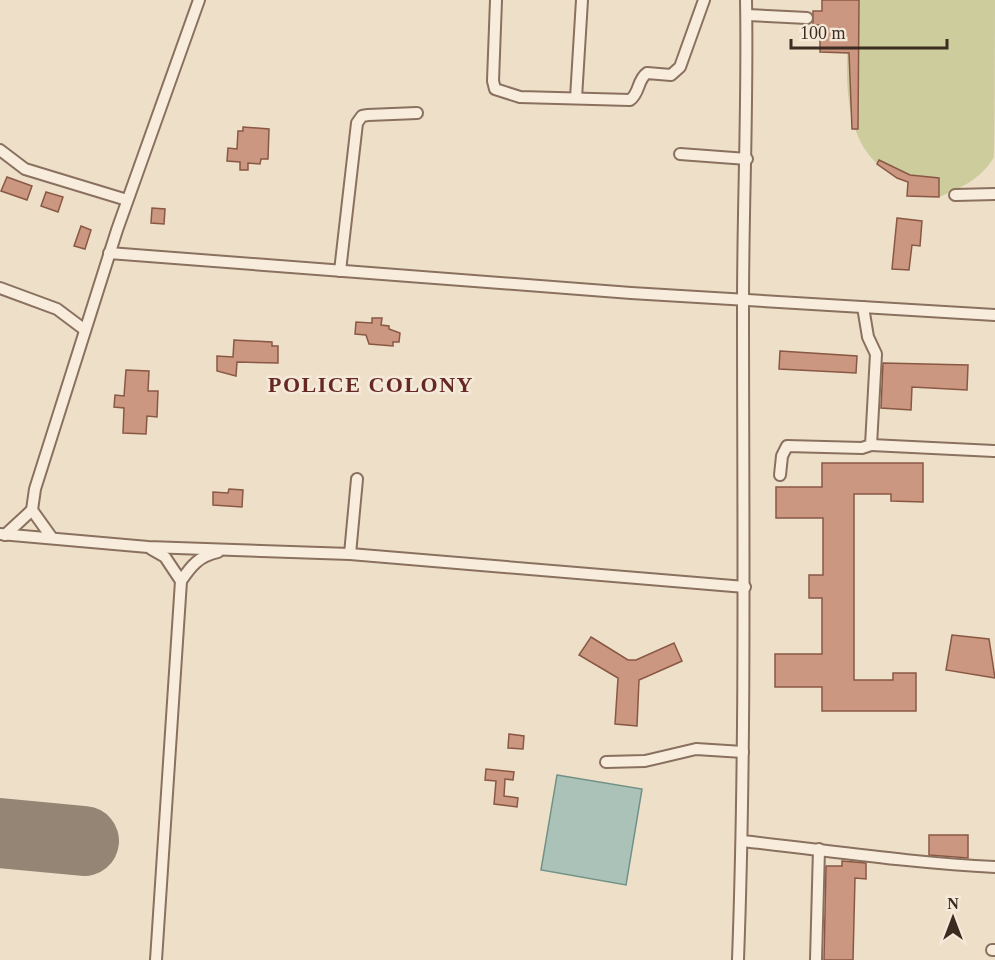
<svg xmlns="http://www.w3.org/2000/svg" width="995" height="960" font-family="'Times New Roman',serif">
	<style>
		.green { fill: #cccc9d }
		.water { fill: #aac2b8; stroke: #709185; stroke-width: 1.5 }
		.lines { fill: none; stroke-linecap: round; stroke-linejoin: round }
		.runway { stroke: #948575; stroke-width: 70 }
		.building { fill: #cb9780; stroke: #895844; stroke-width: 1.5 }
		.minor-casing { stroke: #8a705e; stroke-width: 14 }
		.minor { stroke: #f8eddd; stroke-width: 10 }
		.labels { text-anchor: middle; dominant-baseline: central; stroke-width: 5; stroke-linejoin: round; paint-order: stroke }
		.district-label { font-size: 22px; font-weight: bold; letter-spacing: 1.5px; fill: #662822; stroke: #f5ead9 }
	</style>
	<rect width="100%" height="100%" fill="#eedfc9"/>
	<!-- green -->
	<path class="green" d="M849,0H995C995,22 995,147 994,157C982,178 960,189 939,197C919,187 898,180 881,167C835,130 849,52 849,0Z"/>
	<!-- water -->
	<path class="water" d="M557,775L642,789L626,885L541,870Z"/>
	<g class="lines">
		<!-- runway -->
		<path class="runway" d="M0,833L84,841"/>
	</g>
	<!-- building -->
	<g class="building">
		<path d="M822,0H859L858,129H852L849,53L820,52V25H813V11H822Z"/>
		<path d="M243,127L269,129L268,159H261L260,164L248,163V170H240V162L227,161L228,148L237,149L238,131H243Z"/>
		<path d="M879,160L910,175L939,178V197L907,196L908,182L897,178L877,164Z"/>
		<path d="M7,177L32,186L27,200L1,191Z"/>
		<path d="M46,192L63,197L58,212L41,206Z"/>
		<path d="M152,208L165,209L164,224L151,223Z"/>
		<path d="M897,218L922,221L920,246L912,245L909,270L892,269Z"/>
		<path d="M81,226L91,230L85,249L74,246Z"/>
		<path d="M372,318H382L381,325L389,326V329L400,333L399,342H393V346L369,344L366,335L355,334L356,322L372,323Z"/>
		<path d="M234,340L272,342V346H278V363L237,362L236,376L217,371V356L233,357Z"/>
		<path d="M780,351L857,356L856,373L779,369Z"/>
		<path d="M883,363L968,365L967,390L912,387L911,410L881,408Z"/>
		<path d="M126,370L149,371L148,391H158L157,417L147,416L146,434L123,433L124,408L114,407L115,395L124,396Z"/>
		<path d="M822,463H923V502L891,501V494H854V680H893V673H916V711H822V687H775V654H822V598H809V575H823V518H776V487H822Z"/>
		<path d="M229,489L243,490L242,507L213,505V492L228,493Z"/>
		<path d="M952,635L989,639L995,678L946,670Z"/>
		<path d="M591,637L628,660H636L674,643L682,661L639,680L637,726L615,724L618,678L579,655Z"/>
		<path d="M509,734L524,736L523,749L508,748Z"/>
		<path d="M486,769L514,772L513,780L505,779L504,796L518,798L517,807L494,804L496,781L485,780Z"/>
		<path d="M929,835H968V858L929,855Z"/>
		<path d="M842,861L866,863V879L855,878L853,960H824L826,866H842Z"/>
	</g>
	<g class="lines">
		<defs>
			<g id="minor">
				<path d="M496,0L493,81L495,89L520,97L630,100C640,93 637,80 647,73L671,75L680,67L704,0"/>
				<path d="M747,15L807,18"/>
				<path d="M576,98L582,0"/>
				<path d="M0,150L25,169L127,200"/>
				<path d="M680,154L747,159"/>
				<path d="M955,195L995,194"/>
				<path d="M109,253L631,293L995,315"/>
				<path d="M340,271L357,123L362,116L368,115L417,113"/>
				<path d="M0,288L57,309L85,330"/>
				<path d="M871,445L994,451"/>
				<path d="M780,475L782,456L787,446L862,448L871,445L876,354L868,337L863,307"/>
				<path d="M0,534L148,547L350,554L745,587"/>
				<path d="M5,535L32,510"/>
				<path d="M52,538L32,510L35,489L117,230L199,0"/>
				<path d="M151,549L165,557L181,581"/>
				<path d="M350,554L357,479"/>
				<path d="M606,762L645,761L696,749L743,752"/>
				<path d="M742,841C826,850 911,863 995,867"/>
				<path d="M992,950H995"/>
				<path d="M156,960L181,581C191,566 199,556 218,552"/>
				<path d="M738,960C746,741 743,523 743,304C743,202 748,101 746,0"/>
				<path d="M816,960L819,849"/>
			</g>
		</defs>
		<!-- minor casing -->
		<use href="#minor" class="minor-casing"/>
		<!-- minor -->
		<use href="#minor" class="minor"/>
	</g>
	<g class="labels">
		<!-- district labels -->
		<g class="district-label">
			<text x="371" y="384">POLICE COLONY</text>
		</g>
	</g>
	<!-- north arrow -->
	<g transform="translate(953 918)" stroke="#f5ead9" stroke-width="4.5" paint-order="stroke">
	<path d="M0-4.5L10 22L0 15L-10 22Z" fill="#3b2b21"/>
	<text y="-9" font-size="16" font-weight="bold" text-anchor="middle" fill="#3b2b21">N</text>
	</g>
	<!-- scale -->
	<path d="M791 39v9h156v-9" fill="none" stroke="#3b2b21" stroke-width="3"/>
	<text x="800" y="39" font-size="18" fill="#3b2b21" stroke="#f5ead9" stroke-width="4.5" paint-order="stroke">100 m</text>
</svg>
